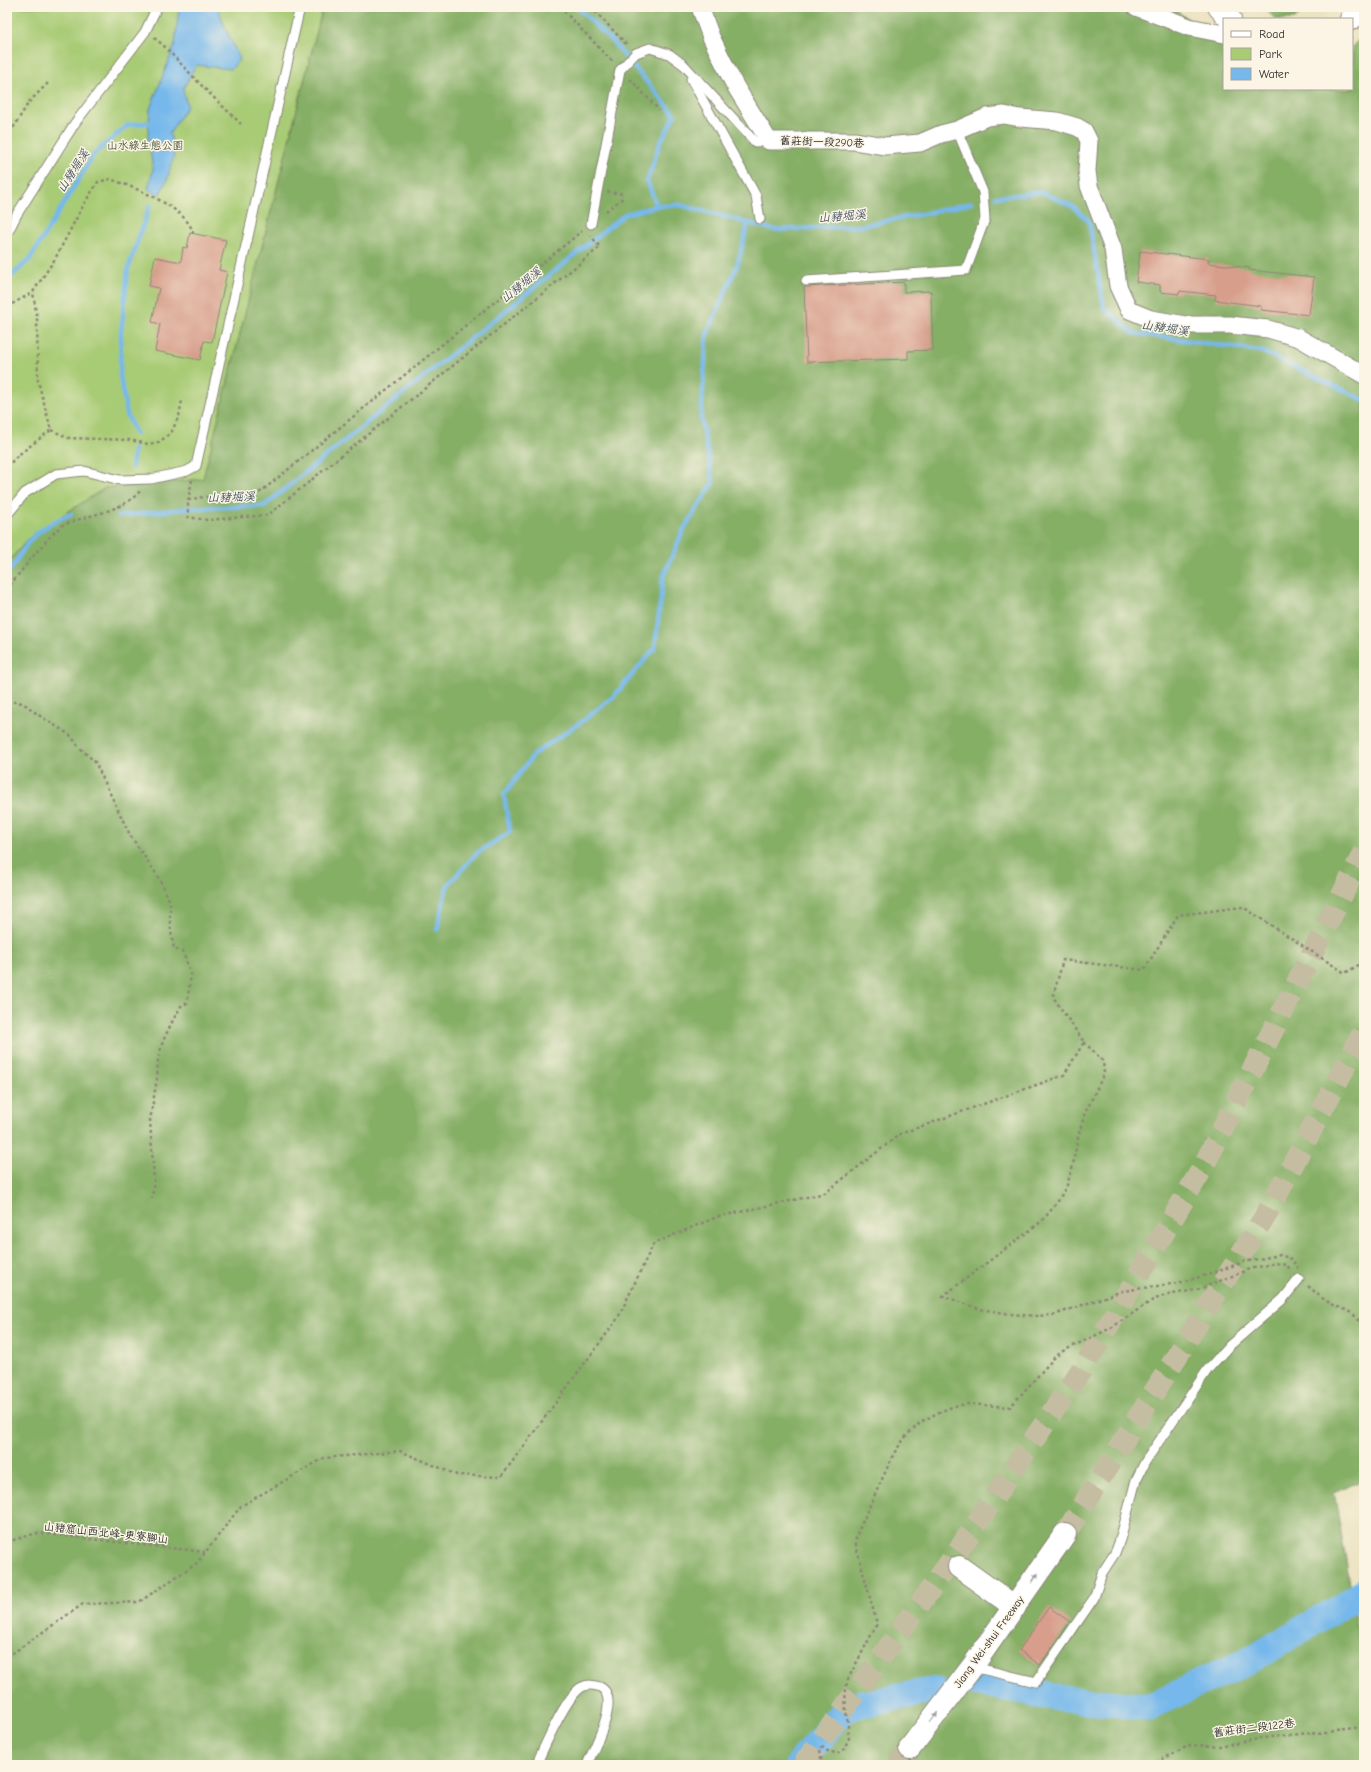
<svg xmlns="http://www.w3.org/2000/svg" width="1371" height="1772" font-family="'Comic Neue','LXGW WenKai TC',sans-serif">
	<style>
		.green { fill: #a8cb74; stroke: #6a7b50 }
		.forest { fill: #86af66; stroke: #586d48 }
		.water { fill: #76b8eb; stroke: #50728b }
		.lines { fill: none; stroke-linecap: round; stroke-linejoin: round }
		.stream { stroke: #76b8eb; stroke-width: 4.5 }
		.river { stroke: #76b8eb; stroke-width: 27 }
		.building { fill: #d79e8b }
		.motorway-tunnel { stroke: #c5bda2; stroke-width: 22; stroke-dasharray: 22 11; stroke-linecap: butt }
		.service-casing { stroke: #8b8676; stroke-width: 11 }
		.minor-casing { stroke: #8b8676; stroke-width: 19 }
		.secondary-casing { stroke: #8b8676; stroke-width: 24 }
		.motorway-casing { stroke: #8b8676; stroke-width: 24 }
		.path { stroke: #8b8676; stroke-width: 2.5; stroke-dasharray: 3 3; stroke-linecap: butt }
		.service { stroke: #fff; stroke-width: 9 }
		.minor { stroke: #fff; stroke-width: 17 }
		.secondary { stroke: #fff; stroke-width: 22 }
		.motorway { stroke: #fff; stroke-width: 22 }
		.oneway { fill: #a0a0a0 }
		.labels { text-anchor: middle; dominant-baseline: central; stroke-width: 3; stroke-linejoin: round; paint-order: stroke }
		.street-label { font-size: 11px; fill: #2b2b2b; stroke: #fcf5e5 }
		.park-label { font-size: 11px; fill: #505b41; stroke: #fcf5e5 }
		.water-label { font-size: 12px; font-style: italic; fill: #425565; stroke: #fcf5e5 }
	</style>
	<rect width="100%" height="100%" fill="#fcf5e5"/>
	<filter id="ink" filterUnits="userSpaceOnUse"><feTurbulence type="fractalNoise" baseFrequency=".025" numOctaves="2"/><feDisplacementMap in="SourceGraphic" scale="8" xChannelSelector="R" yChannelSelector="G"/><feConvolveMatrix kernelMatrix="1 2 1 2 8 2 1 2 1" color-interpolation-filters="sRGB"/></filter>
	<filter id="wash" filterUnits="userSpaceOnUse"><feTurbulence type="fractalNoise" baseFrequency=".012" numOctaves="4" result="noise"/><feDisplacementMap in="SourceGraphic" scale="16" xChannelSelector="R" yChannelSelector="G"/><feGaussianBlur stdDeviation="0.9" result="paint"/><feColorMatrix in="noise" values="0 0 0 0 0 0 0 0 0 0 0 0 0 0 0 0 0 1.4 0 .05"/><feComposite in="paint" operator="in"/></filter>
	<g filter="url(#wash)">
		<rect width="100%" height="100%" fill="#ebe2c0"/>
		<!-- green -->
		<path class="green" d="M7,7H323L203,479L105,488L32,535L7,563Z"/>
		<!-- forest -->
		<g class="forest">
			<path d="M323,7H1172L1224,47V89H1352V47L1364,34V1480L1334,1492L1364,1665V1765H7V563L32,535L105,488L203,479Z"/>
			<path d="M1264,7H1307L1295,19H1275Z"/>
		</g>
		<!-- water -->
		<path class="water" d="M179,7H218L225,28L240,59L231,69L196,65L183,89L187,106L170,133L174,156L167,180L159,195L148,189L153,169L148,136L150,109L175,44Z"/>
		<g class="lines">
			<!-- stream -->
			<g class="stream">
				<path d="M577,7L611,40L675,115L660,143L647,181L657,206"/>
				<path d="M996,197L1041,192L1072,206L1089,221L1104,308L1133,333L1261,351L1364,400"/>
				<path d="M7,280L30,259L94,154L128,125L154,122"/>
				<path d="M136,434L127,415L120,376L121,333L128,269L150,205"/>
				<path d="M132,467L134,449"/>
				<path d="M119,516L191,508L264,506L625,214L657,206L680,205L775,230L860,226L927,213L971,203"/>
				<path d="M7,573C17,563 22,549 31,539C40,529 59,518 71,514"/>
				<path d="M437,930L447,886L477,853L510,832L504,795L534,754L584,720L614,696L655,648L663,577L684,529L713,483L701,418L707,334L737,266L748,223"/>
			</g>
			<!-- river -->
			<g class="river">
				<path d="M974,1682L1064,1699L1148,1707L1254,1658L1364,1592"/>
				<path d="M798,1765L847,1707L935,1690"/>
			</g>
		</g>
		<g id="blocks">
			<!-- building -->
			<g class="building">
				<path d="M190,233L226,240L219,270L227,272L212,342L204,341L200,360L155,351L160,324L152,322L159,288L149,286L155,257L181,262L183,247L187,248Z"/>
				<path d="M1140,251L1209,259L1208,263L1250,268L1249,270L1314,277L1309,315L1261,310V306L1215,300L1216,295L1180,291L1179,294L1160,292V285L1136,282Z"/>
				<path d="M904,282V292L931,291L933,350L908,351V359L807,362L804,287Z"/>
				<path d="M1049,1607L1070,1622L1040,1665L1019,1650Z"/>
			</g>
		</g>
	</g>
	<g filter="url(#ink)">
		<use href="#blocks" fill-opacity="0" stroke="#8b8676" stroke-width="1"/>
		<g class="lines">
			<!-- motorway-tunnel -->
			<g class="motorway-tunnel">
				<path d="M1065,1534L1267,1213L1364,1031"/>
				<path d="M803,1765L951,1561L1086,1363L1202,1169L1364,852"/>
				<path d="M898,1765L910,1748"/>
			</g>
			<defs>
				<g id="service">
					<path d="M691,79L756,196L760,219"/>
					<path d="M591,224L620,70L636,53L650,48L669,54L684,65L755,142L769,141"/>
					<path d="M7,234L17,214L75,123L145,32L157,7"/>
					<path d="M806,281L966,270L985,219L983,192L957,130"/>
					<path d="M7,515L25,493L56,474L84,471L120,480L151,479L187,471L196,466L300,7"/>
					<path d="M973,1667L1036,1682L1094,1598L1102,1573L1115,1553L1120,1540L1136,1480L1145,1462L1208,1369L1229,1346L1283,1299L1299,1279"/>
					<path d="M536,1765C544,1748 566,1695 582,1687C587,1684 595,1685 600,1687C622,1698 593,1749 587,1765"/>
				</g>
				<g id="minor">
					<path d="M700,7L711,37L734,84L769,141H854L885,146L920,143L941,134L957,130L987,117L1004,115L1020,118L1057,121L1077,127L1084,131L1089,141L1087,171L1089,186L1113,249L1118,286L1129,310L1151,319L1186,325H1230L1268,329L1299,338L1364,375"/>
					<path d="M1136,7L1189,27L1224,34"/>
				</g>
				<g id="secondary">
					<path d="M1219,7L1230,19"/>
					<path d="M1351,19L1364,7"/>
				</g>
				<g id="motorway">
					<path d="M959,1567L1015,1607"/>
					<path d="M910,1748L972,1667L1065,1534"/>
				</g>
			</defs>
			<!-- service casing -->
			<use href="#service" class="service-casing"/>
			<!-- minor casing -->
			<use href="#minor" class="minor-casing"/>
			<!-- secondary casing -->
			<use href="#secondary" class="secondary-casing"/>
			<!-- motorway casing -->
			<use href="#motorway" class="motorway-casing"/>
			<!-- path -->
			<g class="path">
				<path d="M560,7L612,61"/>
				<path d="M591,7L628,46"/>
				<path d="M154,38L162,44L204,88L241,124"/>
				<path d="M630,79L659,110"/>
				<path d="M7,138L29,102L48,83"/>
				<path d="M607,192L625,194"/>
				<path d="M606,211L623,198"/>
				<path d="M7,307L33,292L55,259L85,202L98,182L110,179C133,187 187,207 193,233"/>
				<path d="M51,430L69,438L130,440L148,444L159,442L171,433L179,416L182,400"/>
				<path d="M7,467L17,456L51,430L38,381L37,319L33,292"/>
				<path d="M192,480L188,500V517L207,520L268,515L600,247L591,236"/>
				<path d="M188,500L203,497L258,494L582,231"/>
				<path d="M7,590C14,579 53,530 63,525C86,515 123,512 140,491"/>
				<path d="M7,701L23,703L40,716L70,735L80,748L95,762L130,835L159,878L167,895L170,902V925L174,949L183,952L191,975L187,1003L181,1006L173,1020L163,1041L158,1059L157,1079L150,1120L154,1179L152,1199"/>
				<path d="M1084,1042L1103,1061L1104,1074L1085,1113L1078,1137L1073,1165L1067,1185L1057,1203L1042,1221L943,1296L980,1309L1010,1314L1037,1316L1054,1315L1122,1291L1178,1283L1210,1274L1243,1262L1280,1255L1292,1259L1298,1268"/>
				<path d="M1308,1286C1314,1291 1319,1296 1325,1300C1343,1312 1354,1307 1364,1330"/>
				<path d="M7,1542L37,1533L205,1552"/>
				<path d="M7,1657L83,1604L139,1602L197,1563L241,1506L324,1458L400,1451L457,1475L501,1477L618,1318L654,1243L717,1217L825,1193L900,1134L1064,1075L1084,1042L1053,997L1063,960L1144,970L1178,915L1243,907L1345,973L1364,962"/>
				<path d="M822,1765L820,1750L822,1747L829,1752L839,1753L844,1749L849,1738C848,1716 842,1701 848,1679L877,1624L856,1546V1536L894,1453L907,1435L921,1422L937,1413L954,1406L968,1404L1010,1407L1054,1358L1063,1351L1111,1328L1151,1301L1163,1296L1199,1289L1250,1269L1276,1263L1286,1265L1292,1271"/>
				<path d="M1151,1765L1190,1745L1219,1746L1263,1738L1364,1727"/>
			</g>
			<!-- service -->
			<use href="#service" class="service"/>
			<!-- minor -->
			<use href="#minor" class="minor"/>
			<!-- secondary -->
			<use href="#secondary" class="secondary"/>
			<!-- motorway -->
			<use href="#motorway" class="motorway"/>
		</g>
		<!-- one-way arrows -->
		<defs><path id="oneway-solid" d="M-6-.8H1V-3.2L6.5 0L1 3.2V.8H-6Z"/></defs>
		<g class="oneway">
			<use href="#oneway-solid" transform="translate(1035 1578) rotate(-56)"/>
			<use href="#oneway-solid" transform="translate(934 1717) rotate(-53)"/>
		</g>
	</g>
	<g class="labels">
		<!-- street labels -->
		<g class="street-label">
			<text transform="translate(822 142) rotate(2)">舊莊街一段290巷</text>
			<text transform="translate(106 1533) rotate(6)">山豬窟山西北峰-更寮腳山</text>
			<text transform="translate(989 1642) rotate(-54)">Jiang Wei-shui Freeway</text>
			<text transform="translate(1254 1728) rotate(-7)">舊莊街二段122巷</text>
		</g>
		<!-- park labels -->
		<g class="park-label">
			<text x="145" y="145">山水綠生態公園</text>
		</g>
		<!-- water labels -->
		<g class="water-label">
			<text transform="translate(73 171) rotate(-57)">山豬堀溪</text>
			<text transform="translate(842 216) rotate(-5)">山豬堀溪</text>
			<text transform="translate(521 285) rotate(-39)">山豬堀溪</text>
			<text transform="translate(1165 328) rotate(8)">山豬堀溪</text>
			<text transform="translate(231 497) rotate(-2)">山豬堀溪</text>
		</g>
	</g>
	<!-- margin -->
	<rect width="1371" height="1772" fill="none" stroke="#fcf5e5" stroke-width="24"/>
	<!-- legend -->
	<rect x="1223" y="18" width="130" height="72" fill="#fcf5e5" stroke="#a8a49b"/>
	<rect x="1231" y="31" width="20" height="6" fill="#ffffff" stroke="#a8a49b"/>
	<text x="1259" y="38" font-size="12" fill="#2b2b2b">Road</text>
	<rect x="1231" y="48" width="20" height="12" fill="#a8cb74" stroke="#a8a49b"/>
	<text x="1259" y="58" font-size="12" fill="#2b2b2b">Park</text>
	<rect x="1231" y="68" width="20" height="12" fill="#76b8eb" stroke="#a8a49b"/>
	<text x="1259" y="78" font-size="12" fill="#2b2b2b">Water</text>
</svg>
